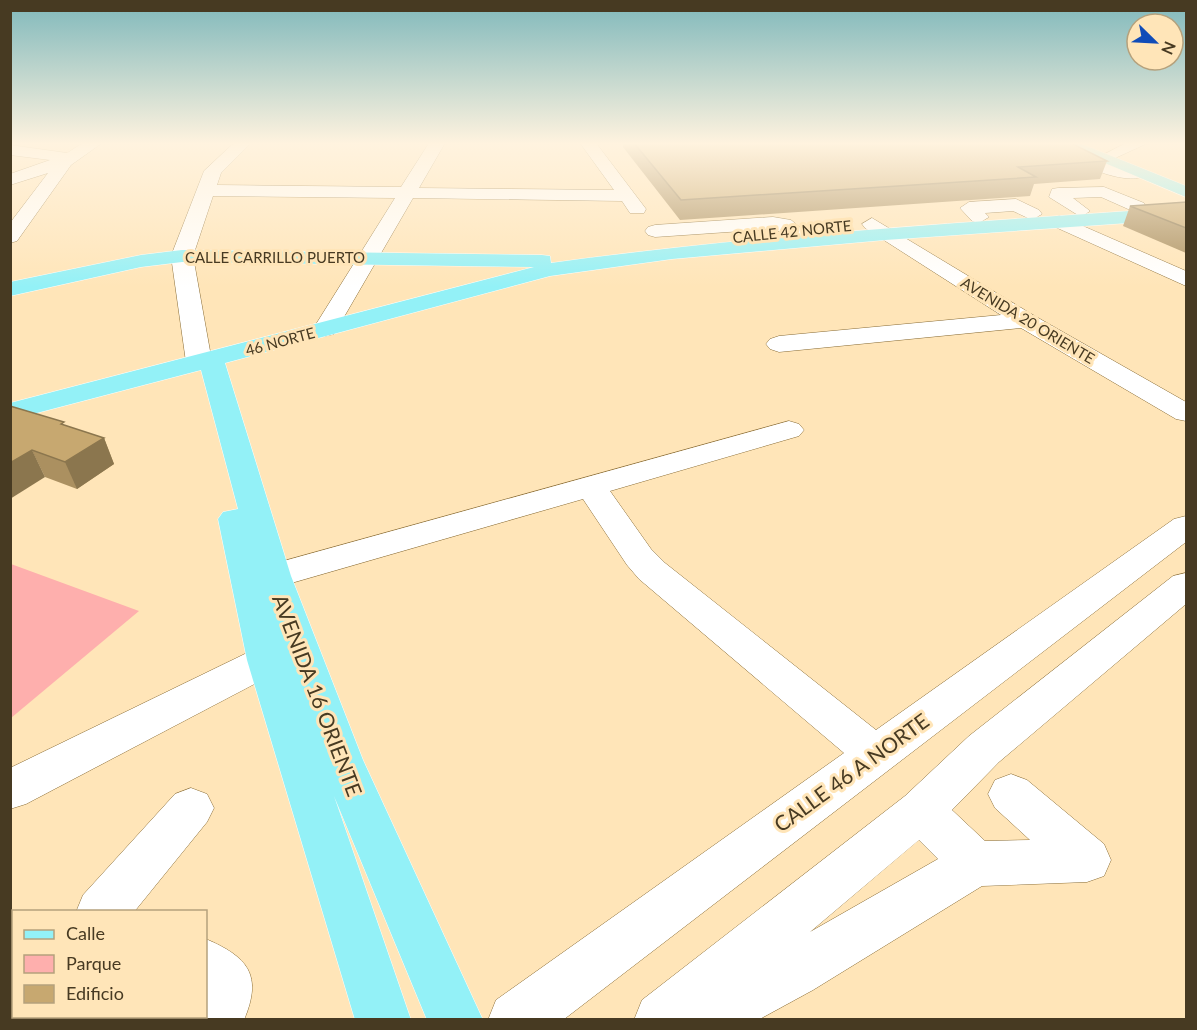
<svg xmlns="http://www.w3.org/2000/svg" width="1197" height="1030" font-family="Lato,sans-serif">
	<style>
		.green { fill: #feafad }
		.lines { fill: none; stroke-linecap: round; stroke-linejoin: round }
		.minor-casing { stroke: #896c35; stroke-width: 1 }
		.major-casing { stroke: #fff; stroke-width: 1 }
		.minor { fill: #fff; fill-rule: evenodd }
		.major { fill: #93f1f7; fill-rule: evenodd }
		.wall { fill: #ab9060 }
		.shaded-wall { fill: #8b764e }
		.building { fill: #c7a870; stroke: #8b764e; stroke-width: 1.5 }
		.labels { text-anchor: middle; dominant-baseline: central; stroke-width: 6; stroke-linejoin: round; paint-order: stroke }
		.far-street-label { font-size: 15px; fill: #473a22; stroke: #ffe5b8 }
		.near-street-label { font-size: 21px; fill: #473a22; stroke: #ffe5b8 }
	</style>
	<rect width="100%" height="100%" fill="#ffe5b8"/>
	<!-- green -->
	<path class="green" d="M11,564L139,611L11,718H10Z"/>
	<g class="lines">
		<defs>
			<g id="minor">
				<path d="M83,143H102L71,165L17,241L10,243V223L48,173L10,185V174L50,160L10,155V145L67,153Z"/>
				<path d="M234,143H251L221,173L217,185L401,187L429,143H445L419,188L614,190L580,143H596L646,209L644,213H630L622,201L413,198L337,329L334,334L325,336L316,334L313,329L395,198L213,196L193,256L212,362L208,367L199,370L190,367L186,362L171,256L204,171Z"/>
				<path d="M1126,143H1148L1113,159L1105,154Z"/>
				<path d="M1082,145L1088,147L1090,150L1088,153L1123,169L1138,168L1147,173C1134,189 1077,166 1066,153Z"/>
				<path d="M1104,187L1144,203L1146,207L1137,213L1101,197L1073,198L1090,211L1081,217L1049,197L1052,189L1058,188Z"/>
				<path d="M1016,199L1039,210L1042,214L1032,220L1013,211L985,213L989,217L979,223L972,221L960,208L969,202Z"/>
				<path d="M1060,216L1186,271V286L1053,226L1050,222L1053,218Z"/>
				<path d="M773,217L791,220L804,231L801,235L794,237L773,229L655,237L648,235L645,231L648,227L655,225Z"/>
				<path d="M872,218L1033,315L1186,402V421L1176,419L1021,328L779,352L770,349L766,344L770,339L779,336L1001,315L865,228L862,224Z"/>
				<path d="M789,421L799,424L804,430L799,436L610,491L651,549L665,563L876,730L1174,519L1186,516V542L563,1020H488L496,1000L844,753L639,579L627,565L583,499L250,595L237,592L232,583L237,574Z"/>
				<path d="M1186,573V604L999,762L952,810L985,841L1030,840L995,808L988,794L995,780L1011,774L1027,780L1104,844L1111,860L1104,876L1087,882L982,886L813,990L758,1020H634L642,1000L905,796L969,736L1173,576ZM919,840L938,859L810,932Z"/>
				<path d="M267,645L281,650L287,660L281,670L26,804L10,809V768L253,650Z"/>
				<path d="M191,788L207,794L214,808L207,822L134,912H76L83,895L175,794Z"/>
				<path d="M206,939C248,957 263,975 244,1020H185L186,1016H206Z"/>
				<path d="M14,981V1016H39L38,1020H10V983Z"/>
			</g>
			<g id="major">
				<path d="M1057,143H1079L1186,186V197Z"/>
				<path d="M1186,207V219L885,240L672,259L550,276L225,363L291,576L363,760L483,1020H427L334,796L411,1020H355L247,660L218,519L223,512L238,509L201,370L10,420V403L534,267L182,262L141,267L10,296V282L141,255L182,250L542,255L550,256L551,263C762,234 974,222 1186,207Z"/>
			</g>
		</defs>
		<!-- minor casing -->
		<use href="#minor" class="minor-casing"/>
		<!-- major casing -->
		<use href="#major" class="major-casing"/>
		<!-- minor -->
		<use href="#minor" class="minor"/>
		<!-- major -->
		<use href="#major" class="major"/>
	</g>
	<!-- wall -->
	<g class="wall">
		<path d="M623,143H634L1107,161L1100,179L1034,184L1030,196L680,220L623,147Z"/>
		<path d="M1186,202V253L1123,226L1130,206Z"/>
		<path d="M10,406L66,426L104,438L114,464L77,489L45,477Z"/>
	</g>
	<!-- shaded-wall -->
	<g class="shaded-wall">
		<path d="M104,438L114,464L77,489L65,462Z"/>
		<path d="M32,450L45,477L10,499V463Z"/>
	</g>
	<!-- building -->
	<g class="building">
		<path d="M634,143H1071L1107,161L1018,167L1036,177L681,200Z"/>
		<path d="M1186,202V228L1130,206Z"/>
		<path d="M10,406L64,422L61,424L104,438L65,462L32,450L10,463Z"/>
	</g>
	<!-- sky -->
	<linearGradient id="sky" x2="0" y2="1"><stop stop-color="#7fb8bb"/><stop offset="0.5" stop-color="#fff3df"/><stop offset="1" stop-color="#fff3df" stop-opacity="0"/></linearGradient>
	<rect width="1197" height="287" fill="url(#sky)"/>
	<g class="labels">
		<!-- far-street labels -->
		<g class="far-street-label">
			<text transform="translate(792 231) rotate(-6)">CALLE 42 NORTE</text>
			<text x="275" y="257">CALLE CARRILLO PUERTO</text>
			<text transform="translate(1028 320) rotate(31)">AVENIDA 20 ORIENTE</text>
			<text transform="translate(280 341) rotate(-15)">46 NORTE</text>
		</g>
		<!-- near-street labels -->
		<g class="near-street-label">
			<text transform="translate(318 695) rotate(69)">AVENIDA 16 ORIENTE</text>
			<text transform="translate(851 772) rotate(-36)">CALLE 46 A NORTE</text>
		</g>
	</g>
	<!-- border -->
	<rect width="1197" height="1030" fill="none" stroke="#473a22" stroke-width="24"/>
	<!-- legend -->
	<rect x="12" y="910" width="195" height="108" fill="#ffe5b8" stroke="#b5a17c" stroke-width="1.5"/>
	<rect x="24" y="930" width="30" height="9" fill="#93f1f7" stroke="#b5a17c" stroke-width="1.5"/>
	<text x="66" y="940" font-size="18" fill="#473a22">Calle</text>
	<rect x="24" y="955" width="30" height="18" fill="#feafad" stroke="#b5a17c" stroke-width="1.5"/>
	<text x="66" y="970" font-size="18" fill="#473a22">Parque</text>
	<rect x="24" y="985" width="30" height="18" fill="#c7a870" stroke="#b5a17c" stroke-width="1.5"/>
	<text x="66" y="1000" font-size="18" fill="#473a22">Edificio</text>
	<!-- north arrow -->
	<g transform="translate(1155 42) rotate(114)"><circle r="28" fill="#ffe5b8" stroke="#b5a17c" stroke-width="1.5"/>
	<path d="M0-4.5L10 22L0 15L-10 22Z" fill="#104cb8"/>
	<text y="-9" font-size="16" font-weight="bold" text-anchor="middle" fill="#473a22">N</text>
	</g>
</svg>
